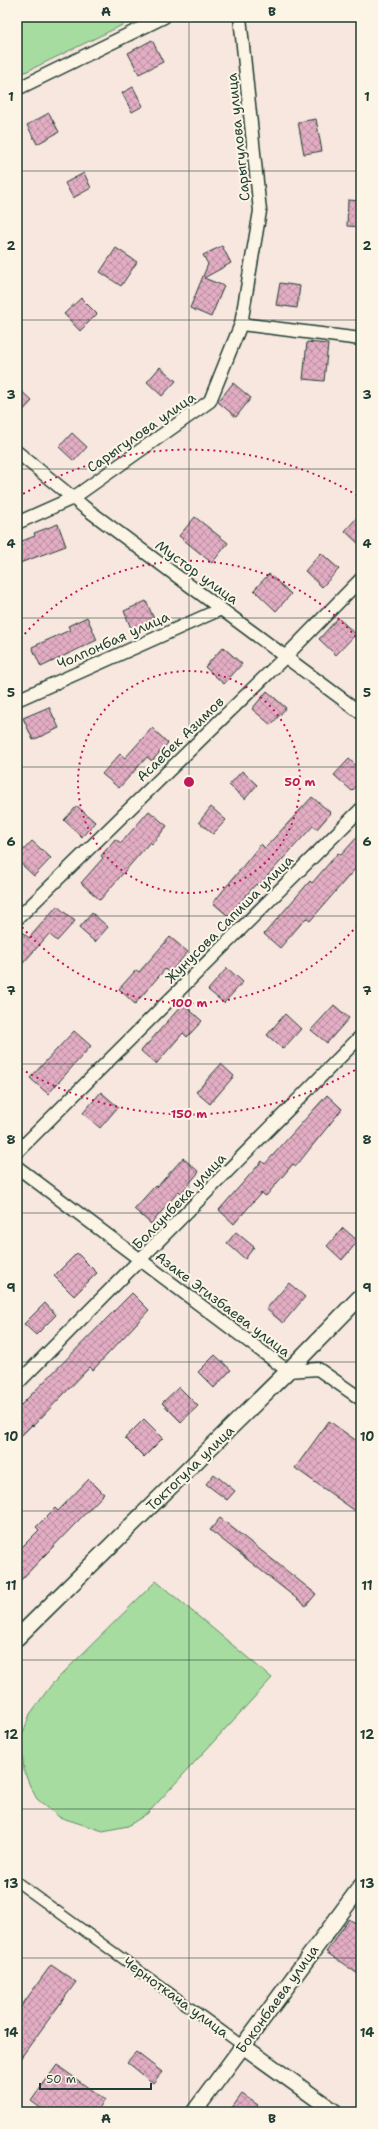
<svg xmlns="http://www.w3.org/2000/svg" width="378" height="2129" font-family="'Shantell Sans',sans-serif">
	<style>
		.green { fill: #a6dc9f; stroke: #628c6a }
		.building { fill: url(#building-cross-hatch); stroke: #1f3d34 }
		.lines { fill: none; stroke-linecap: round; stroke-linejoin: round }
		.pedestrian-casing { stroke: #1f3d34; stroke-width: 12 }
		.minor-casing { stroke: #1f3d34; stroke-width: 15 }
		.tertiary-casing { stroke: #1f3d34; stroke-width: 18 }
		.pedestrian { stroke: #fcf5e5; stroke-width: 9 }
		.minor { stroke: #fcf5e5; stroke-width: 12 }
		.tertiary { stroke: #fcf5e5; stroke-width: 15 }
		.grid { fill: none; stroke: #1f3d34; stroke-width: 1; stroke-opacity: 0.55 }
		.ring { fill: none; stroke: #c2185b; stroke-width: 2; stroke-dasharray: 2 4 }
		.labels { text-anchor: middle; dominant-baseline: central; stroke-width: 4; stroke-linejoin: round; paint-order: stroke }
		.street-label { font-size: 14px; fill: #1f3d34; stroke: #fcf5e5 }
		.centre { fill: #c2185b; stroke: #fcf5e5; stroke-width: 2 }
		.ring-label { font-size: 12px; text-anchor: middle; font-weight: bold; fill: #c2185b; stroke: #fcf5e5; stroke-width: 4; stroke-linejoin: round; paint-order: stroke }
		.neatline { fill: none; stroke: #1f3d34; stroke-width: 1.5 }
		.grid-label { font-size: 13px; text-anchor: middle; font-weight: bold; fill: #1f3d34 }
	</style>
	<defs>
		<pattern id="building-cross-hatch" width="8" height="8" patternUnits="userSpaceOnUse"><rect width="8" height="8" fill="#e3adc3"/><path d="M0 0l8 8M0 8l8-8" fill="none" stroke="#b78e9f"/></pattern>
	</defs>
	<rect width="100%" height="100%" fill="#f7e7de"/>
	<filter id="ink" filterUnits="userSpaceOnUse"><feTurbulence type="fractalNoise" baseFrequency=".025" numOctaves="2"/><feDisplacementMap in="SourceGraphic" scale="8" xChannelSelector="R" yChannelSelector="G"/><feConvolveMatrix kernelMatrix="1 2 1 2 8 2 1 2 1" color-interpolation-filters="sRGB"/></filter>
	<g filter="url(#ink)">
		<!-- green -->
		<g class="green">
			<path d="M17,17H139L17,76Z"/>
			<path d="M156,1581L272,1678L148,1813L128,1826L103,1831L59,1817L37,1799L30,1786L24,1771L21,1738L30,1714L52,1684Z"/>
		</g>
		<!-- building -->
		<g class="building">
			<path d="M152,40L163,62L139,74L128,53Z"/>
			<path d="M133,87L143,106L132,112L122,93Z"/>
			<path d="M49,113L59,132L37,144L27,125Z"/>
			<path d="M316,119L322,151L304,154L298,122Z"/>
			<path d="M84,173L91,188L73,198L65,183Z"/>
			<path d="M348,200L361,201V227L347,226Z"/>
			<path d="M222,246L231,263L204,278L224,286L211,317L190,308L208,264L203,255Z"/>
			<path d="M116,248L137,262L121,286L100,272Z"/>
			<path d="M280,283L300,286L297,308L276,305Z"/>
			<path d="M81,298L97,314L80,331L64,314Z"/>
			<path d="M307,342L328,344L324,381L303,379Z"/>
			<path d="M160,367L176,381L162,396L147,382Z"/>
			<path d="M233,383L251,398L236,417L218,402Z"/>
			<path d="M17,387L32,401L17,417Z"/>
			<path d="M72,433L87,447L74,461L59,447Z"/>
			<path d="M361,513V546L345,531Z"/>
			<path d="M195,517L228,543L212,563L179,536Z"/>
			<path d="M58,524L66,546L17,564V543L35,536L34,533Z"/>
			<path d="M321,553L339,569L322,587L305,571Z"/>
			<path d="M269,574L291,594L276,611L254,590Z"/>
			<path d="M146,601L155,621L132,631L124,611Z"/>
			<path d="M87,617L97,640L41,667L32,647L70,630L68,626Z"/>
			<path d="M338,618L356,634L336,655L319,639Z"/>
			<path d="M223,647L242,664L224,684L205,667Z"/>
			<path d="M267,691L286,708L271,725L252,709Z"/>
			<path d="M49,707L59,728L33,740L23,718Z"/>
			<path d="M152,728L168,743L152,761L147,757L119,788L102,774L120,754L125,758Z"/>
			<path d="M349,759L361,770V781L352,791L334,775Z"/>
			<path d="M242,771L257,785L245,799L229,785Z"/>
			<path d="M312,797L331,813L317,829L313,826L258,886L256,884L228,916L213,903L261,844L265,848Z"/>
			<path d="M77,806L95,822L82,837L64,820Z"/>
			<path d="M211,807L226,820L213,834L199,822Z"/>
			<path d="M149,811L167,826L152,844L150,842L100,900L81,883L103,858L101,856L115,839L121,843Z"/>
			<path d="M361,833V862L310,921L306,918L280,948L264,934L310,881L312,883L338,853L341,855Z"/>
			<path d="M32,841L51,858L34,876L17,860V857Z"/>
			<path d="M57,906L75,921L57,941L49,934L17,970V928L29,938Z"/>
			<path d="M92,913L108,927L95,942L79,928Z"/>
			<path d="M170,937L188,952L169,973L165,969L135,1004L119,989L136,970L139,972Z"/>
			<path d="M227,968L243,982L224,1003L208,990Z"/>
			<path d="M183,1004L202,1021L187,1037L183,1033L156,1064L141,1051Z"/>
			<path d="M334,1005L349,1018L327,1043L311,1030Z"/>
			<path d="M285,1014L301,1029L283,1049L267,1035Z"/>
			<path d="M74,1031L91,1046L48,1094L30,1078Z"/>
			<path d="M221,1064L234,1076L210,1104L196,1092Z"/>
			<path d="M101,1092L118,1107L100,1128L83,1113Z"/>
			<path d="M327,1095L342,1109L296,1166L293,1164L266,1196L261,1193L234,1224L219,1210L262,1161L265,1164Z"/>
			<path d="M183,1158L199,1172L181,1193L179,1191L151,1224L134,1209L155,1186L157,1187Z"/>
			<path d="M343,1228L358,1241L342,1260L327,1246Z"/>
			<path d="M236,1232L254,1247L245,1259L227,1243Z"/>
			<path d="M77,1253L97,1273L74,1296L54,1276Z"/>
			<path d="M289,1283L305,1297L283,1323L266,1309Z"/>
			<path d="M132,1293L149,1310L93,1370L90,1367L33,1426L32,1425L17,1440V1409Z"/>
			<path d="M45,1303L56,1315L36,1335L24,1324Z"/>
			<path d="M215,1355L231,1370L214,1388L198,1372Z"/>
			<path d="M179,1387L198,1406L181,1422L162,1403Z"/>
			<path d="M144,1419L163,1438L144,1457L125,1438Z"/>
			<path d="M329,1421L361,1444V1515L295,1468Z"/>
			<path d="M214,1474L235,1491L227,1500L206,1484Z"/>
			<path d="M89,1479L104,1494L17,1584V1552L39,1530L36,1527L55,1508L58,1511Z"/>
			<path d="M220,1518L316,1594L306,1606L210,1530Z"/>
			<path d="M349,1919L361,1927V1976L326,1952Z"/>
			<path d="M51,1965L76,1982L17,2063V2012Z"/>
			<path d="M136,2052L162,2072L153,2083L127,2062Z"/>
			<path d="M57,2065L105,2100L96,2112H46L31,2101Z"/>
			<path d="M242,2094L258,2105L253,2112H229Z"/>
		</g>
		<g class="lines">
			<defs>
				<path id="pedestrian" d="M17,1882L243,2046"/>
				<g id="minor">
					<path d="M17,89L164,17"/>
					<path d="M241,324L361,339"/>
					<path d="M17,452L84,507L361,713"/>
					<path d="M17,523L73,498L210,401L241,324L260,211L240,17"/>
					<path d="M17,700L221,609"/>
					<path d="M17,919L285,657L361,579"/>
					<path d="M17,1152L361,809"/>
					<path d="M17,1167L288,1371L318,1369L361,1399"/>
					<path d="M17,1384L361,1036"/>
				</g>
				<g id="tertiary">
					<path d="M17,1638L288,1371L361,1296"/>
					<path d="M243,2046L335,2112"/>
					<path d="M194,2112L361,1886"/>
				</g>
			</defs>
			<!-- pedestrian casing -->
			<use href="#pedestrian" class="pedestrian-casing"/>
			<!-- minor casing -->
			<use href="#minor" class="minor-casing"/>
			<!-- tertiary casing -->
			<use href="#tertiary" class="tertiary-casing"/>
			<!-- pedestrian -->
			<use href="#pedestrian" class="pedestrian"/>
			<!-- minor -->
			<use href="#minor" class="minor"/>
			<!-- tertiary -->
			<use href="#tertiary" class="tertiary"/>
		</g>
	</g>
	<!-- grid -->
	<path class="grid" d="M189,17V2112M17,171H361M17,320H361M17,469H361M17,618H361M17,767H361M17,916H361M17,1064H361M17,1213H361M17,1362H361M17,1511H361M17,1660H361M17,1809H361M17,1958H361"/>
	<!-- distance rings -->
	<g class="ring">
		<circle cx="189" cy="782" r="111"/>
		<path d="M361 921A221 221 0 0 1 17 921M17 643A221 221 0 0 1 361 643"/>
		<path d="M360 1067A332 332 0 0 1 18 1067M18 497A332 332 0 0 1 360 497"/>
	</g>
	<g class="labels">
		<!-- street labels -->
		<g class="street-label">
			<text transform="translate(238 137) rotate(-96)">Сарыгулова улица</text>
			<text transform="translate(141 432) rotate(-35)">Сарыгулова улица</text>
			<text transform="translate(197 572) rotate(36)">Мустор улица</text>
			<text transform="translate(113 640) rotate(-24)">Чолпонбая улица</text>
			<text transform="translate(180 739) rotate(-44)">Асаебек Азимов</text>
			<text transform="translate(229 919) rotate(-45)">Жунусова Сапиша улица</text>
			<text transform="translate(179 1201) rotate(-46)">Болсунбека улица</text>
			<text transform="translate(223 1304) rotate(37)">Азаке Эгизбаева улица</text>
			<text transform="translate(190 1468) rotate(-44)">Токтогула улица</text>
			<text transform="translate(176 1997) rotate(36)">Черноткача улица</text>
			<text transform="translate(277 1999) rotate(-54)">Боконбаева улица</text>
		</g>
	</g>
	<circle cx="189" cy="782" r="6" class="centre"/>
	<g class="ring-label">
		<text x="300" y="786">50 m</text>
		<text x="189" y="1007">100 m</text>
		<text x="189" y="1118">150 m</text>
	</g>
	<!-- margin -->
	<rect width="378" height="2129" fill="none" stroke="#fcf5e5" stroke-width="44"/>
	<!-- scale -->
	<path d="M40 2083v6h111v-6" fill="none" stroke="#1f3d34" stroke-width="2"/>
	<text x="46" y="2083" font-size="12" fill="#1f3d34" stroke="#fcf5e5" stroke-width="3" paint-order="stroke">50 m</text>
	<rect x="22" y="22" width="334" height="2085" class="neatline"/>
	<g class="grid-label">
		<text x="106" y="16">A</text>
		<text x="272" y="16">B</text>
		<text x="11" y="101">1</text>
		<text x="367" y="101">1</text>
		<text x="11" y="250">2</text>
		<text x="367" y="250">2</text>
		<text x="11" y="399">3</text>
		<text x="367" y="399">3</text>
		<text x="11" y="548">4</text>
		<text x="367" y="548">4</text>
		<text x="11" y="697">5</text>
		<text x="367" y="697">5</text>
		<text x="11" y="846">6</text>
		<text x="367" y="846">6</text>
		<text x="11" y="995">7</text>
		<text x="367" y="995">7</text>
		<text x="11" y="1144">8</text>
		<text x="367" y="1144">8</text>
		<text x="11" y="1292">9</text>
		<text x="367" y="1292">9</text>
		<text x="11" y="1441">10</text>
		<text x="367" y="1441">10</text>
		<text x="11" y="1590">11</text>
		<text x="367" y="1590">11</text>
		<text x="11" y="1739">12</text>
		<text x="367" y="1739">12</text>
		<text x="11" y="1888">13</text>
		<text x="367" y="1888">13</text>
		<text x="11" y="2037">14</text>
		<text x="367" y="2037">14</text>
		<text x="106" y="2123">A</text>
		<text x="272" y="2123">B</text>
	</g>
</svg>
